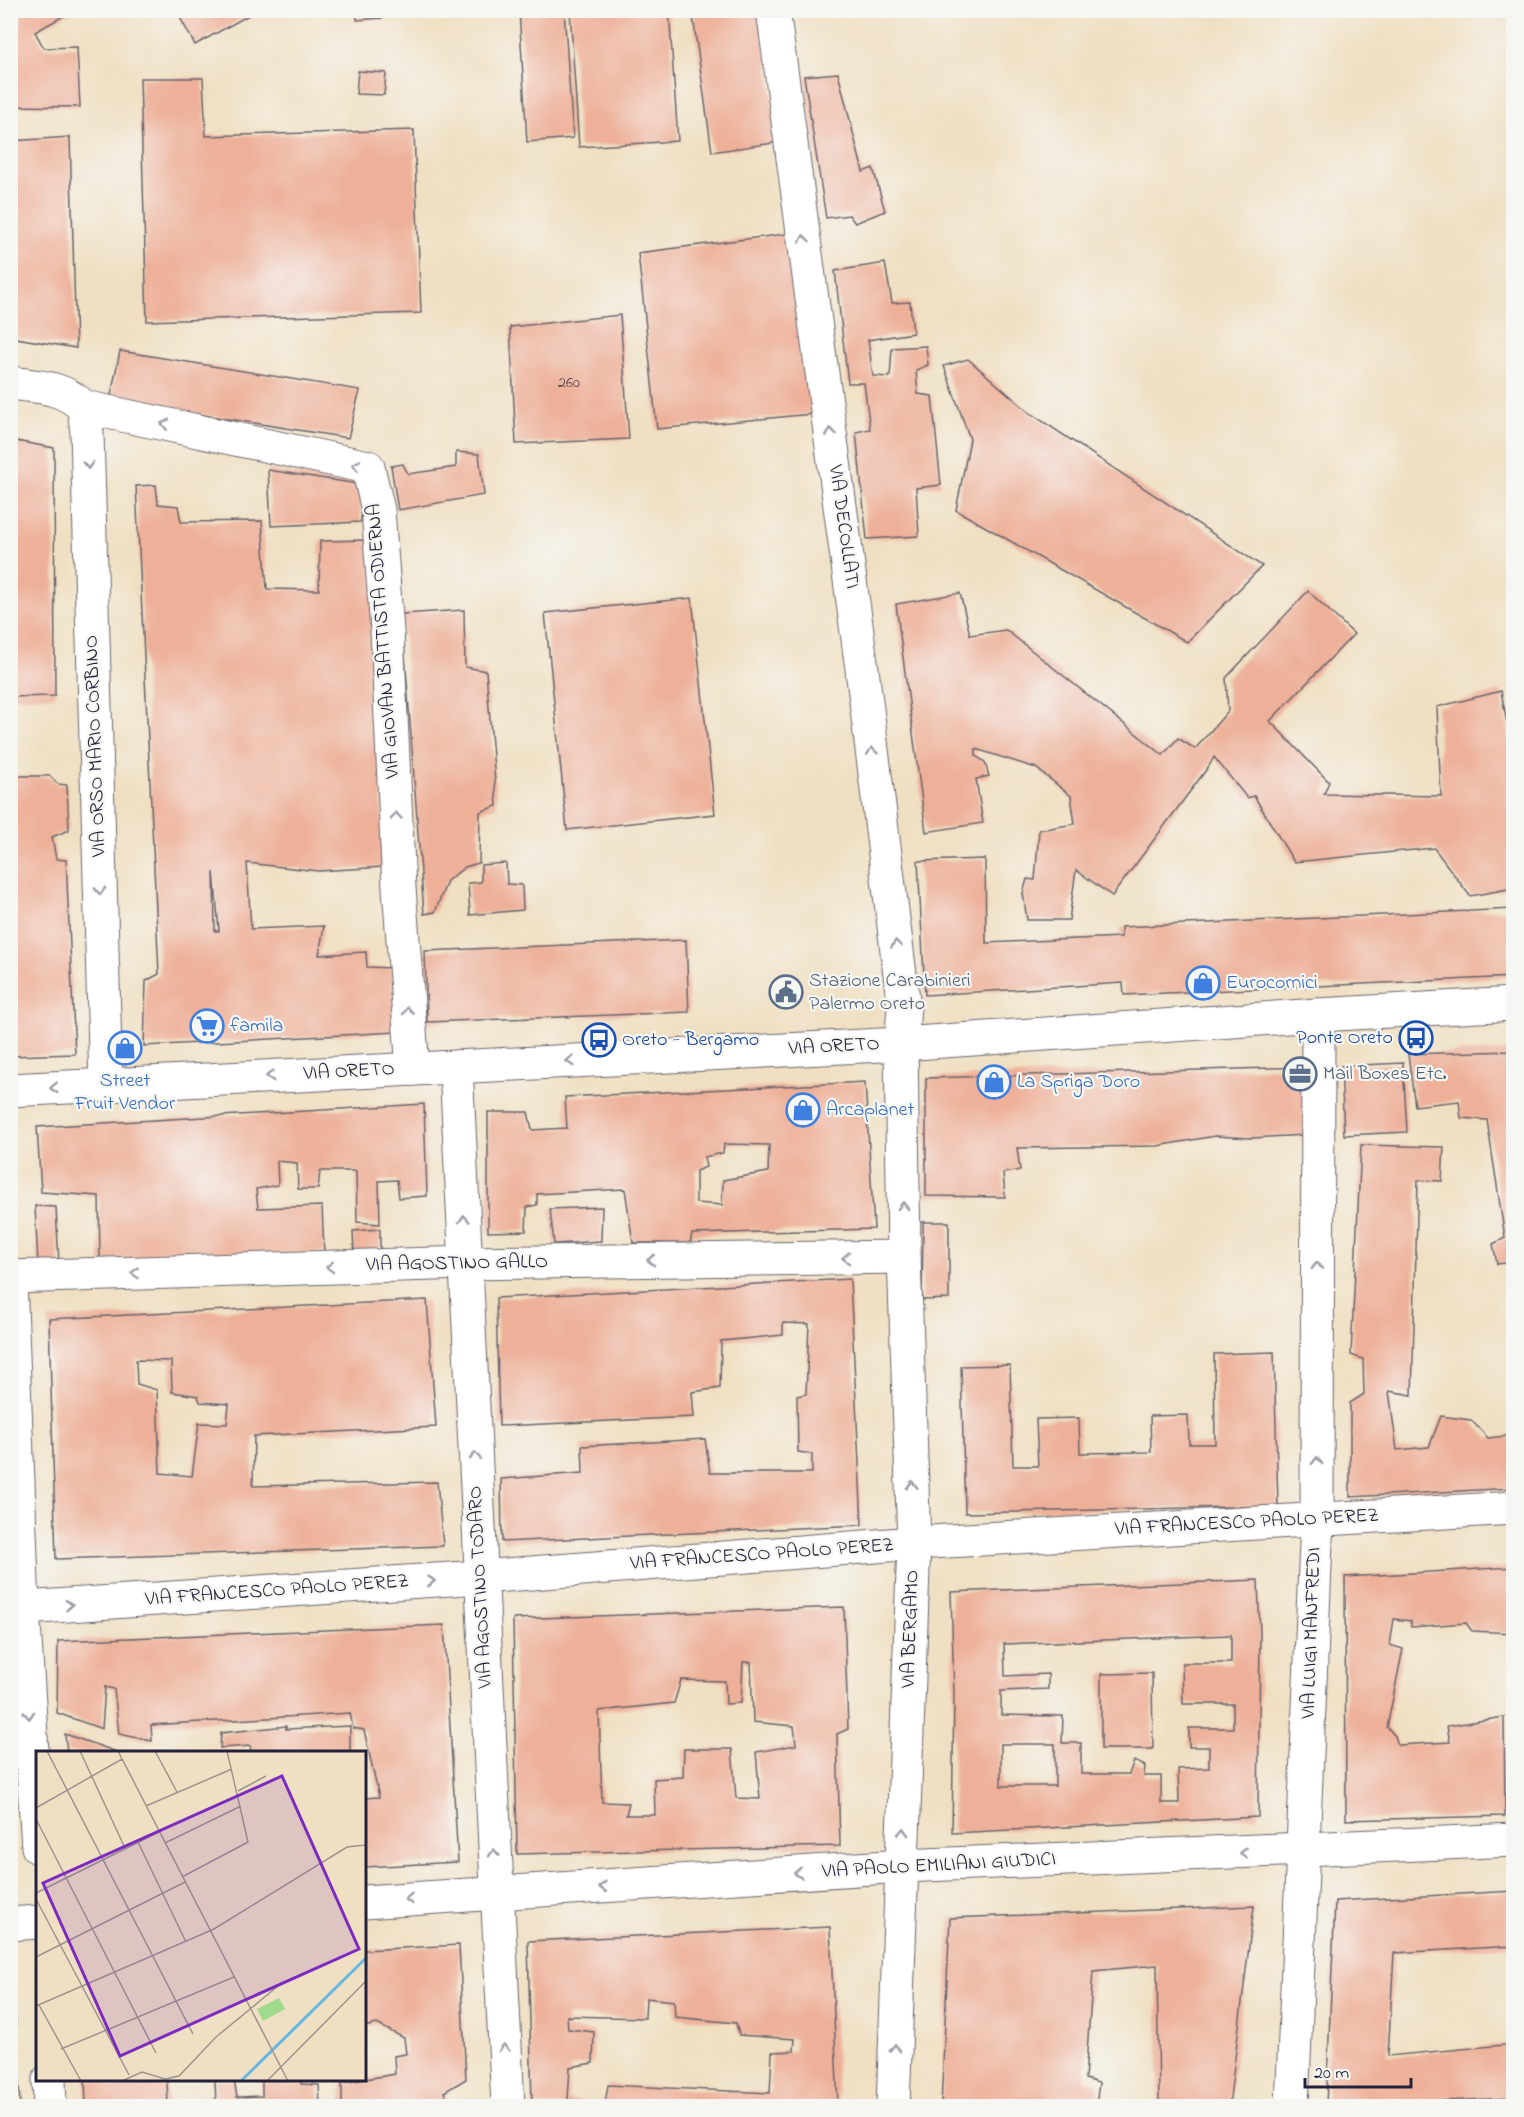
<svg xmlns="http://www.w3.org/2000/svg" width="1524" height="2117" font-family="'Indie Flower',sans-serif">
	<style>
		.building { fill: #eeb099; fill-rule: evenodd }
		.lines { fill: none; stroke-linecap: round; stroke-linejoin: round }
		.minor-casing { stroke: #6a646b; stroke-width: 35 }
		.tertiary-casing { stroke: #6a646b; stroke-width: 35 }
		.minor { stroke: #fff; stroke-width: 33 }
		.tertiary { stroke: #fff; stroke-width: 33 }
		.oneway { stroke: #9c9ca7 }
		.labels { text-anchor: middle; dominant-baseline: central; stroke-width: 4.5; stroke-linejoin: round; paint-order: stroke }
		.number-label { font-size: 16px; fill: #554652 }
		.street-label { font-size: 20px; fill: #22223b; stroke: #f6f6f2 }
		.service-label { font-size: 20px; fill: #4e5e75; stroke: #f6f6f2; text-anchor: start }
		.shop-label { font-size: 20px; fill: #366cbe; stroke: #f6f6f2; text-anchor: start }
		.transit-label { font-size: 20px; fill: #164399; stroke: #f6f6f2; text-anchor: end }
		.inset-river { fill: none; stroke: #66b7e1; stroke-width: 3 }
		.inset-road { fill: none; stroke: #9e948d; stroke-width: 1.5 }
		.view { fill: #7b2cbf; fill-opacity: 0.15; stroke: #7b2cbf; stroke-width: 3 }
		.inset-edge { fill: none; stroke: #22223b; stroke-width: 3 }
	</style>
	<rect width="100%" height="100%" fill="#f6f6f2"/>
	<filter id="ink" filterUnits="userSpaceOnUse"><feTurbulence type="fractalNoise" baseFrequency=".0167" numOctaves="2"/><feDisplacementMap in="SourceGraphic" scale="12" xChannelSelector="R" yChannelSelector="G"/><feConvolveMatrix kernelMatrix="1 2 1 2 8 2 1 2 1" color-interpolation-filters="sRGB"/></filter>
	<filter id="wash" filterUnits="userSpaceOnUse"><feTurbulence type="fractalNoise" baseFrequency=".008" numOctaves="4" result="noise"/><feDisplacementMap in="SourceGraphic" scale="24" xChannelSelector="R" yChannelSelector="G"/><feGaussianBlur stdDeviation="1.35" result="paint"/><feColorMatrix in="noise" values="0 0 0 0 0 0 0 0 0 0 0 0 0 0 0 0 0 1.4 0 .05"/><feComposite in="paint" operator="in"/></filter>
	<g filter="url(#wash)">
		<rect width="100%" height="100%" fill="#f0e0c3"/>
		<g id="blocks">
			<!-- building -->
			<g class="building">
				<path d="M10,10H74L35,32L44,48L77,47L80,107L10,106Z"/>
				<path d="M176,10H258L195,45Z"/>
				<path d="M356,10H382L383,18L357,20Z"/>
				<path d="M519,10H564L573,138L527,142Z"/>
				<path d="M570,10H669L678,141L579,147Z"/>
				<path d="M692,10H759L780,142L712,152Z"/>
				<path d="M358,71L386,73L384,95L356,94Z"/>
				<path d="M838,73L863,172L873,168L885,211L855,223L849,215L826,218L804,76Z"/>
				<path d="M140,78H203L206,136L414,130L421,313L147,321Z"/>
				<path d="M70,137L76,348L10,337V141Z"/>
				<path d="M793,233L812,414L657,429L638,253Z"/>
				<path d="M885,263L892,303L910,302L913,333L868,340L873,376L890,377L892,348L926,346L928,365L916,370L918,394L932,396L941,485L916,488L919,536L867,539L856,432L870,429L864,383H848L835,271Z"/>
				<path d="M620,315L629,439L516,444L510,327Z"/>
				<path d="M120,351L360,390L348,438L110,400Z"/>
				<path d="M968,359L1030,413L1262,566L1187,642L956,510L970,439L944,366Z"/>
				<path d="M10,440L54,448L55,696L10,697Z"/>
				<path d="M456,452L479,454L484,495L398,510L391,466L403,464L408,474L456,467Z"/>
				<path d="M268,470L358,484L361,503V522L271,526Z"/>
				<path d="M156,485L158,504L178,506L181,522L262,521L267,589L319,590L320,541L372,540L384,867L318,871L247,863L251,929L324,926L319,955L366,952L367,967L392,968L396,1032L144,1046L146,981L159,974L136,486ZM214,872L219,931H215Z"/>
				<path d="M1308,591L1354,634L1270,721L1329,782L1324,794L1441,796L1437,707L1501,691L1514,759V888L1470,896L1434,848L1294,862L1254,796L1247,798L1214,757L1209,766L1112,896L1076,870L1069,920H1027L1023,893L1027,879L1035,880L1039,830L1075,824L1071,796L1036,768L976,749V756L985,762L989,776L976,779L983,823L926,832L896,604L960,593L970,635L1006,630L1163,755L1178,738L1195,749L1228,711L1226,678Z"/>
				<path d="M692,598L715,814L567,830L545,613Z"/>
				<path d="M464,610L465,667L486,671L497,806L480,812L479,863L465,867L447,881L435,912L424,914L402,614Z"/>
				<path d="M10,776H50L58,784L67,785L69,830L52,837L56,859L66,860L75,1054L10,1056Z"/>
				<path d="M985,859L986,943L1121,937V927L1514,909V977L1124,995L1123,983L925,995L918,861Z"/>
				<path d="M506,863L507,884L522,885L523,910L470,915L468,883L481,882V865Z"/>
				<path d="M686,940L689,1012L427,1022L425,951Z"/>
				<path d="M1514,1051V1262L1497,1264L1493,1244L1505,1238L1487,1120L1461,1118L1459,1101L1415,1106L1408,1054Z"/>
				<path d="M1403,1063L1407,1132L1344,1135L1341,1066Z"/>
				<path d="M1306,1067L1305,1135L1251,1138L1215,1136L1157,1146L1017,1148L1020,1170L1003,1173L1005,1197L926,1196V1078Z"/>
				<path d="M865,1082L874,1229L692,1234L690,1243H633L625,1189L537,1194V1205L527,1207L526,1231L488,1232V1112H528L532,1130L567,1128L565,1097ZM724,1144L769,1145L768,1172L723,1180L722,1205L696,1203V1171L706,1167L704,1157L723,1153Z"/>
				<path d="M424,1104L427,1196L399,1198L397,1180L379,1181L380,1224L357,1222L356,1171H320L318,1189H298L297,1163L277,1161L278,1185L256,1189L258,1208L322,1206L324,1252L100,1262L99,1196L41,1192L37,1127Z"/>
				<path d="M1361,1145L1444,1147L1442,1181L1418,1180L1412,1395L1389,1391L1397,1450L1429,1447L1441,1416L1471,1420L1488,1438L1514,1435V1488L1350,1497V1403L1364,1394L1363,1359L1351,1355Z"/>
				<path d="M35,1206L56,1207L59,1264L38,1265Z"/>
				<path d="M602,1207L601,1241L554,1244L550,1209Z"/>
				<path d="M923,1222H949V1299L922,1300Z"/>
				<path d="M380,1229V1253L354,1254L353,1231Z"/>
				<path d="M850,1279L862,1525L502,1542L501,1479L583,1473L582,1446L705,1439L710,1473H812V1454L798,1452L797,1396L806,1394L809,1324L783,1323V1335L721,1341L720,1388L692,1392L694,1417L499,1426L496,1298Z"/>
				<path d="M427,1300L436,1427L254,1436L253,1486L437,1482L443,1546L56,1559L49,1319ZM136,1360L171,1361L172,1392L198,1396L200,1402L229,1404L227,1424L199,1423L192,1476L160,1473L157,1390L137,1384Z"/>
				<path d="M1274,1352L1278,1506L965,1513L961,1366L1010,1365L1013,1466H1038L1036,1419L1079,1418L1080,1453L1151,1452L1150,1416L1188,1415L1189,1444H1215L1214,1354Z"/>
				<path d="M1514,1567V1633L1472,1631L1466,1623L1411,1627V1621L1394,1619L1390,1645L1403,1649L1387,1727L1395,1736L1398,1745L1450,1742L1447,1726L1504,1717L1505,1816L1346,1820L1345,1577Z"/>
				<path d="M1258,1580L1260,1634L1258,1817L952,1833L954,1693L951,1592ZM1231,1635V1663H1182L1183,1704H1233V1728H1189V1747H1209V1768L1178,1769L1179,1803H1161V1776H1144L1145,1766L1134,1761L1129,1774H1081V1743H1062L1063,1716L1001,1715V1691L1048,1689V1674L1005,1676L1004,1644ZM1001,1744H1055V1786H1001Z"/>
				<path d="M844,1607L848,1729L837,1734L840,1846L517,1854L513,1619ZM743,1662H751L753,1722L794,1726L796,1745L756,1752L760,1799L736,1798L732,1749H684L683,1777L654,1779L655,1815H626L629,1803L602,1802L599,1711L674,1703L681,1680L725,1681L726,1704L741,1703Z"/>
				<path d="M444,1625L458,1862L364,1867V1798L379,1797L364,1730L353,1728L350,1713L151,1725L152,1741L119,1734L114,1689L105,1687L102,1729L57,1713L58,1641Z"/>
				<path d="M1152,1673L1153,1749H1101V1674Z"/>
				<path d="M286,1726V1729L350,1726V1752H251L250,1746L220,1748L221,1733Z"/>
				<path d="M65,1734L117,1752H67Z"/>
				<path d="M1514,1891V1946L1394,1953L1388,2056L1514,2044V2098L1326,2106L1335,1901Z"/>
				<path d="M1254,1906L1229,2106L1159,2103L1157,1965L1093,1971L1085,2079L1099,2083L1096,2106H941L950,1918Z"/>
				<path d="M830,1927L838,2106H532L528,1941ZM646,1998L674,2001L675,2017L736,2023L739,2035L795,2039L794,2051L772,2052L770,2093L608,2085L605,2104L568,2100L570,2067L593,2063L594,2032L568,2029L567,2016L645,2018Z"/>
				<path d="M459,1945L466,2079L444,2092L450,2106H342V2083L395,2074L394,2056L406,2054L404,2038L377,2024L364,2027V1950Z"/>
				<path d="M10,1968H13L20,2106H10Z"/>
				<path d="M85,2080H167L168,2106H86Z"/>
				<path d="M215,2080H234L237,2097L262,2096V2080H301V2084L319,2085L320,2106H216Z"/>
			</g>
		</g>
	</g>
	<g filter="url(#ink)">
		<use href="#blocks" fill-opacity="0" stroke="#6a646b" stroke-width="1.5"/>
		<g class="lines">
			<defs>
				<g id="minor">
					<path d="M773,10L862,669L904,1007L901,1044L904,1257L914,1543L893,2106"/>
					<path d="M10,383C40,387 61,386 84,407L368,467L378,510L387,631L399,888L413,1069"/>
					<path d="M84,407L87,433L106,1085"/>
					<path d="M456,1067L508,2106"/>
					<path d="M10,1277L466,1263L904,1257"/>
					<path d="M10,1279L23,1608L38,1847"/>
					<path d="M10,1609L480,1577L914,1543L1514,1508"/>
					<path d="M364,1902L902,1866L1514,1840"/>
					<path d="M10,1924L38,1922"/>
					<path d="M49,2080L50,2106"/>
					<path d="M1292,2106L1317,1519L1318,1015"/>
				</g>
				<path id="tertiary" d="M10,1090L901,1044L1318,1015L1514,1004"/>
			</defs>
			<!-- minor casing -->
			<use href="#minor" class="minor-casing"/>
			<!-- tertiary casing -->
			<use href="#tertiary" class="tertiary-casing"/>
			<!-- minor -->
			<use href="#minor" class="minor"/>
			<!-- tertiary -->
			<use href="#tertiary" class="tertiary"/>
		</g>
		<!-- one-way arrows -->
		<defs><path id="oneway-chevron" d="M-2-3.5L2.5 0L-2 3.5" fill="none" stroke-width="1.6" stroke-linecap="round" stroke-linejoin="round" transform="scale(1.5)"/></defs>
		<g class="oneway">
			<use href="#oneway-chevron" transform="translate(804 239) rotate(-98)"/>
			<use href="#oneway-chevron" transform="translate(165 424) rotate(-168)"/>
			<use href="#oneway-chevron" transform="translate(831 432) rotate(-98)"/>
			<use href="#oneway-chevron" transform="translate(88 465) rotate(88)"/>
			<use href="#oneway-chevron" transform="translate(356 465) rotate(-168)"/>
			<use href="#oneway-chevron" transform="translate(872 751) rotate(-97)"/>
			<use href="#oneway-chevron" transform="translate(396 816) rotate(-93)"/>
			<use href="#oneway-chevron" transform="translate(100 891) rotate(88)"/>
			<use href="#oneway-chevron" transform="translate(896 944) rotate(-97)"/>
			<use href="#oneway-chevron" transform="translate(408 1011) rotate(-94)"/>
			<use href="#oneway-chevron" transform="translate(570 1061) rotate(177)"/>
			<use href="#oneway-chevron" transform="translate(270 1076) rotate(177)"/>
			<use href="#oneway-chevron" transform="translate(54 1088) rotate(177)"/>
			<use href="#oneway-chevron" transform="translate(903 1206) rotate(-91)"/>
			<use href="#oneway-chevron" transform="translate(464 1219) rotate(-93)"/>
			<use href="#oneway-chevron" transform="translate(846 1258) rotate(179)"/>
			<use href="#oneway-chevron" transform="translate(651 1260) rotate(179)"/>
			<use href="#oneway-chevron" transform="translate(1317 1266) rotate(-90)"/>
			<use href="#oneway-chevron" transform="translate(330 1267) rotate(178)"/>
			<use href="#oneway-chevron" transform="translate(135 1273) rotate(178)"/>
			<use href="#oneway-chevron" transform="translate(475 1456) rotate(-93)"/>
			<use href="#oneway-chevron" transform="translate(1317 1461) rotate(-90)"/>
			<use href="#oneway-chevron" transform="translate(912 1485) rotate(-92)"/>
			<use href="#oneway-chevron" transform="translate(431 1581) rotate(-4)"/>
			<use href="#oneway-chevron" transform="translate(69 1605) rotate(-4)"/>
			<use href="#oneway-chevron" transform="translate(29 1715) rotate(86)"/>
			<use href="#oneway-chevron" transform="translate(903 1832) rotate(-88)"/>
			<use href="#oneway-chevron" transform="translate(494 1853) rotate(-93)"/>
			<use href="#oneway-chevron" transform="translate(1244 1853) rotate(178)"/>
			<use href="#oneway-chevron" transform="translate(798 1873) rotate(176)"/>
			<use href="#oneway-chevron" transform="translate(603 1887) rotate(176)"/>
			<use href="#oneway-chevron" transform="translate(409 1899) rotate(177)"/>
			<use href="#oneway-chevron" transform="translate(504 2048) rotate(-93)"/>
			<use href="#oneway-chevron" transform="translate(895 2048) rotate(-88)"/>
		</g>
	</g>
	<!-- icons -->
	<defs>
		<symbol id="shop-ring" viewBox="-11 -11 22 22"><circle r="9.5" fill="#f6f6f2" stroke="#3f7fe0" stroke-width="1.5"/><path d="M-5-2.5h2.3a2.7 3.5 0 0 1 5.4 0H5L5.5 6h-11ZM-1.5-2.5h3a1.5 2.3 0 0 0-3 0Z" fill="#3f7fe0"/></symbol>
		<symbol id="civic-ring" viewBox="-11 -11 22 22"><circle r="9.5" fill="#f6f6f2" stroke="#5c6f8a" stroke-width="1.5"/><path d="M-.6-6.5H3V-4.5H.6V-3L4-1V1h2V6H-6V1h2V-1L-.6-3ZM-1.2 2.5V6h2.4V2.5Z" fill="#5c6f8a"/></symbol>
		<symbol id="supermarket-ring" viewBox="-11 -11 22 22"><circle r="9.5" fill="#f6f6f2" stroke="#3f7fe0" stroke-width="1.5"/><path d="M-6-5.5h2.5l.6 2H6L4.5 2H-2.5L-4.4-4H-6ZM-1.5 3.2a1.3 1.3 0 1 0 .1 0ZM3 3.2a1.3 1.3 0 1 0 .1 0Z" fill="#3f7fe0"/></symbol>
		<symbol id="bus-ring" viewBox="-11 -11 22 22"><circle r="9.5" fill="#f6f6f2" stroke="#1a4fb4" stroke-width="1.5"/><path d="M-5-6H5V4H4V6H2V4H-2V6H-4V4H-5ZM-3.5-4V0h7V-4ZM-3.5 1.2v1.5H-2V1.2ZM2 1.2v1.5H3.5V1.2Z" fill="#1a4fb4"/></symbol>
		<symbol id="office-ring" viewBox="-11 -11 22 22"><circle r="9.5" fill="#f6f6f2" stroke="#5c6f8a" stroke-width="1.5"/><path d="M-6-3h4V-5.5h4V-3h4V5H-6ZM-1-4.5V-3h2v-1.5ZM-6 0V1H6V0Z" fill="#5c6f8a"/></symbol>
	</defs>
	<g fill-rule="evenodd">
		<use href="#shop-ring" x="1184" y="964" width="38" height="38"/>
		<use href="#civic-ring" x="767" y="973" width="38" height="38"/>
		<use href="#supermarket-ring" x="188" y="1007" width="38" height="38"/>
		<use href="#bus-ring" x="1397" y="1019" width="38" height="38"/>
		<use href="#bus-ring" x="580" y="1021" width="38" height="38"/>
		<use href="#shop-ring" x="106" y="1029" width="38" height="38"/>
		<use href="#office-ring" x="1281" y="1055" width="38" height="38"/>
		<use href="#shop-ring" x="975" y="1063" width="38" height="38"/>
		<use href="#shop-ring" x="784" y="1091" width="38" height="38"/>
	</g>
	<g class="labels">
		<!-- number labels -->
		<g class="number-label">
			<text x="569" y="383">260</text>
		</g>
		<!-- street labels -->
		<g class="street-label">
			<text transform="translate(843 527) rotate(82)">VIA DECOLLATI</text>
			<text transform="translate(384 641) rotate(-94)">VIA GIOVAN BATTISTA ODIERNA</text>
			<text transform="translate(96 746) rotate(-92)">VIA ORSO MARIO CORBINO</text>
			<text transform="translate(834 1047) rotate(-3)">VIA ORETO</text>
			<text transform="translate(349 1072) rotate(-3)">VIA ORETO</text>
			<text transform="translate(457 1264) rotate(-1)">VIA AGOSTINO GALLO</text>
			<text transform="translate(1247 1523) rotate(-3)">VIA FRANCESCO PAOLO PEREZ</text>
			<text transform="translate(762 1555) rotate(-4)">VIA FRANCESCO PAOLO PEREZ</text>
			<text transform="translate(481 1587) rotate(-93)">VIA AGOSTINO TODARO</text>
			<text transform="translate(277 1591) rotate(-4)">VIA FRANCESCO PAOLO PEREZ</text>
			<text transform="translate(911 1629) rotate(-88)">VIA BERGAMO</text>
			<text transform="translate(1312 1633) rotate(-88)">VIA LUIGI MANFREDI</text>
			<text transform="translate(939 1866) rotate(-3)">VIA PAOLO EMILIANI GIUDICI</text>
		</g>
		<!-- service labels -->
		<g class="service-label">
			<text x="809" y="981">Stazione Carabinieri<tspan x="809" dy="23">Palermo Oreto</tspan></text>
			<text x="1323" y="1074">Mail Boxes Etc.</text>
		</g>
		<!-- shop labels -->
		<g class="shop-label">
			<text x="1226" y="983">Eurocornici</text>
			<text x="230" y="1026">famila</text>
			<text x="125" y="1081" text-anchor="middle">Street<tspan x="125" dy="23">Fruit Vendor</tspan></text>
			<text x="1017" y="1082">La Spriga Doro</text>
			<text x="826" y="1110">Arcaplanet</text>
		</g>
		<!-- transit labels -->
		<g class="transit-label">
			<text x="1393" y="1038">Ponte Oreto</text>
			<text x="622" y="1040" text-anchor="start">Oreto - Bergamo</text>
		</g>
	</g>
	<!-- overview -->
	<g transform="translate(36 1751)">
		<rect width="330" height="330" fill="#f0e0c3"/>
		<path d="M243,247L249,258L227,270L221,258Z" fill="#a0da8d"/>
		<path class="inset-river" d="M205,330L330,207"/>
		<path class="inset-road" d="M11,0L157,283M44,0L89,97M82,0L252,330M119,0L141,41M202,40L230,25M110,55L196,18M0,57L86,8M0,68L120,302M102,91L150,191M129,92L205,55M146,126L212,91L191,0M0,142L123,81M0,148L93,324M0,206L149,131M3,254L45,330M0,255L178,178L311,96L330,94M25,298L198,226M86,330L106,321L129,328L143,325L180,286L247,231M231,330L330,230"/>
		<path class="view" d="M246,25L323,198L84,305L7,132Z"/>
		<rect width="330" height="330" class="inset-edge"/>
	</g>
	<!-- margin -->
	<rect width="1524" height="2117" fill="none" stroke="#f6f6f2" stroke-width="36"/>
	<!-- scale -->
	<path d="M1305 2078v9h106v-9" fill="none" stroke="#22223b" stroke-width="3"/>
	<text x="1314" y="2078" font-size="18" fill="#22223b" stroke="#f6f6f2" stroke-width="4.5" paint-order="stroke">20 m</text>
</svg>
